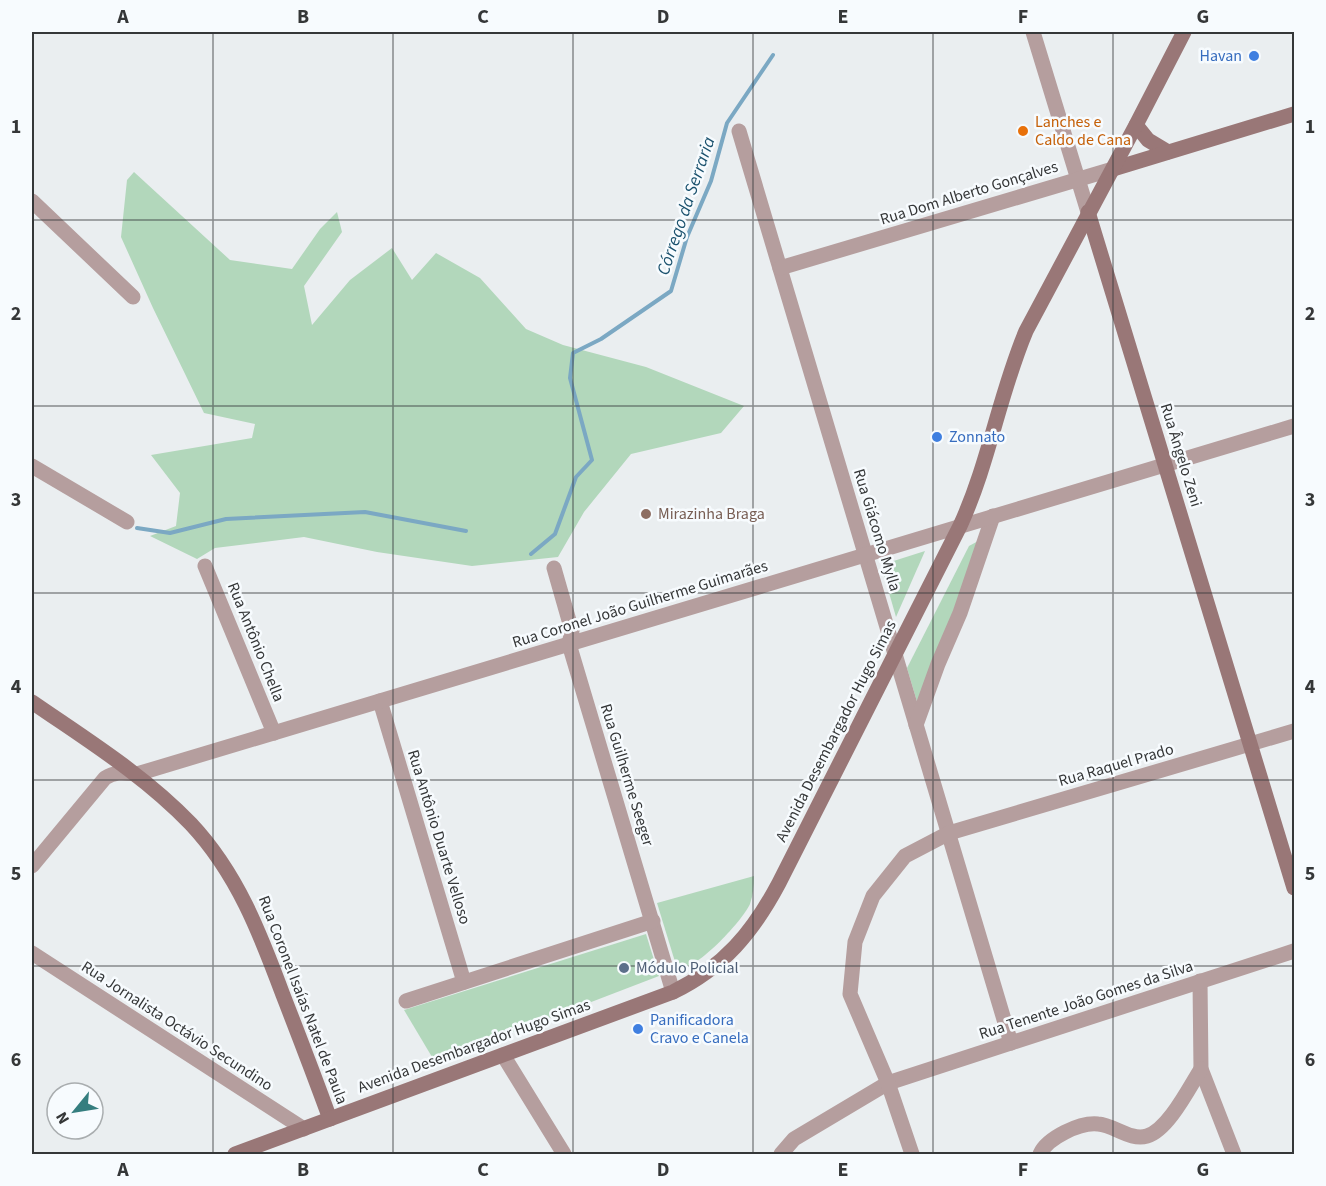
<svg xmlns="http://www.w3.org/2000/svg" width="1326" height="1186" font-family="'Source Sans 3',sans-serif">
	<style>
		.green { fill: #b2d7bb }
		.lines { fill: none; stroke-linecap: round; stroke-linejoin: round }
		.stream { stroke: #7ba8c3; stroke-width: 4 }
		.street { stroke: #b59e9e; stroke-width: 15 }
		.secondary { stroke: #977; stroke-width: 15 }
		.grid { fill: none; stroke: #353738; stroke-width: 1.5; stroke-opacity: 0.55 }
		.shop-dot { fill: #3f7fe0; stroke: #f7fbfe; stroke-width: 2 }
		.food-dot { fill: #e8710a; stroke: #f7fbfe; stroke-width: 2 }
		.education-dot { fill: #8d6e63; stroke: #f7fbfe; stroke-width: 2 }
		.service-dot { fill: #5c6f8a; stroke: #f7fbfe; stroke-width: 2 }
		.labels { text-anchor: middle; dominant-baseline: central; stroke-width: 5; stroke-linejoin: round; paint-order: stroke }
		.shop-label { font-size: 16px; fill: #366cbe; stroke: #f7fbfe; text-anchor: start }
		.food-label { font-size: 16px; fill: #c56008; stroke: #f7fbfe; text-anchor: start }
		.street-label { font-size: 16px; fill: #353738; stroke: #f7fbfe }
		.education-label { font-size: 16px; fill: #785e54; stroke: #f7fbfe; text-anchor: start }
		.service-label { font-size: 16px; fill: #4e5e75; stroke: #f7fbfe; text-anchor: start }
		.water-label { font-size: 18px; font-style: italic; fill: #1a516d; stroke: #f7fbfe }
		.neatline { fill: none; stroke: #353738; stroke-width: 2 }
		.grid-label { font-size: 20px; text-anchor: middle; font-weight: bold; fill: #353738 }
	</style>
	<rect width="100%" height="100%" fill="#eaeef0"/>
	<!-- green -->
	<g class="green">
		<path d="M134,172L230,260L292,269L320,229L337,212L342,232L304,286L312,325L350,280L392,248L412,280L436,253L480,278L526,329L563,345L646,367L744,406L721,433L631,454L584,512L558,557L472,566L377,552L304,537L215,548L197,559L150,536L176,526L180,493L151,455L252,438L255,424L204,413L153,308L121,237L127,180Z"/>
		<path d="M980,540L918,705L907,668L969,546Z"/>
		<path d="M925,551L896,617L881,565Z"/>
		<path d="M754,876C754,886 753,895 750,904C742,921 700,966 682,968L676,965L657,903Z"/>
		<path d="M646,934L659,976L435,1062L404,1010Z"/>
	</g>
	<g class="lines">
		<!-- stream -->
		<g class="stream">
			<path d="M137,528L170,533L226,519L365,512L466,531"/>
			<path d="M531,554L555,534L576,477L592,460L570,378L573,353L601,339L671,291L687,237L711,181L727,123L773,55"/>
		</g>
		<!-- street -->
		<g class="street">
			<path d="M1033,32L1088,212"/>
			<path d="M739,131L1011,1043"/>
			<path d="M32,201L133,297"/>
			<path d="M780,268L1113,169"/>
			<path d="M32,466L127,522"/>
			<path d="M205,566L274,733"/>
			<path d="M554,568L572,631L569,644L673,992"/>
			<path d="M380,701L464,982"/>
			<path d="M916,725L938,664L960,613L993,516"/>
			<path d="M32,866L105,778C116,771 124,773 137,774L1294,426"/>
			<path d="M32,953L304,1129"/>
			<path d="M1200,981L1201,1069L1234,1154"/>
			<path d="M406,1001L653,921"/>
			<path d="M503,1055L564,1154"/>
			<path d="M781,1154L794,1139L888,1083L1294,951"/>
			<path d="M912,1154L888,1083L850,994L855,942L873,896L905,856L949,833L1294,731"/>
			<path d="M1040,1154C1047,1138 1080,1122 1098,1124C1114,1125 1130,1141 1147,1136C1168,1130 1189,1088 1201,1069"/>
		</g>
		<!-- secondary -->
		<g class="secondary">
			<path d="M1136,125L1148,140L1168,152"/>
			<path d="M1113,169L1294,114"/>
			<path d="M1088,212L1294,888"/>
			<path d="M32,702C87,740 144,775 191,824C237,873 260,933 283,995C299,1036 315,1078 330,1119"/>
			<path d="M235,1154L673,992C724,967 753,932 779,883L960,526C989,463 999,395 1026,331L1136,125L1184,32"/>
		</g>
	</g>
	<!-- grid -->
	<path class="grid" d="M213,32V1154M393,32V1154M573,32V1154M753,32V1154M933,32V1154M1113,32V1154M32,220H1294M32,406H1294M32,593H1294M32,780H1294M32,966H1294"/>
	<!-- markers -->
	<g class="shop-dot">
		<circle cx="1254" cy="56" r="6"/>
		<circle cx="937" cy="437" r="6"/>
		<circle cx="638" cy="1029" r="6"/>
	</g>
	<circle class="food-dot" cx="1023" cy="131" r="6"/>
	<circle class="education-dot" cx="646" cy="514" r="6"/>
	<circle class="service-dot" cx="624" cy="968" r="6"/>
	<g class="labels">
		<!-- shop labels -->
		<g class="shop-label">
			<text x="1242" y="56" text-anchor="end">Havan</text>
			<text x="949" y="437">Zonnato</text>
			<text x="650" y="1020">Panificadora<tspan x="650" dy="18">Cravo e Canela</tspan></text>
		</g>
		<!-- food labels -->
		<g class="food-label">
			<text x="1035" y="122">Lanches e<tspan x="1035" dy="18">Caldo de Cana</tspan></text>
		</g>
		<!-- street labels -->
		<g class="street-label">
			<text transform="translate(969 193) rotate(-17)">Rua Dom Alberto Gonçalves</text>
			<text transform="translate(1181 455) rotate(73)">Rua Ângelo Zeni</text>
			<text transform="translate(877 530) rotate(73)">Rua Giácomo Mylla</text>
			<text transform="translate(640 604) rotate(-17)">Rua Coronel João Guilherme Guimarães</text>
			<text transform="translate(256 642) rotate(68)">Rua Antônio Chella</text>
			<text transform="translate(836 731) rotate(-63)">Avenida Desembargador Hugo Simas</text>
			<text transform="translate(1116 765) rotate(-16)">Rua Raquel Prado</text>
			<text transform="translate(627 775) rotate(73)">Rua Guilherme Seeger</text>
			<text transform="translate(439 837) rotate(73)">Rua Antônio Duarte Velloso</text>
			<text transform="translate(303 1000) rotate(69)">Rua Coronel Isaías Natel de Paula</text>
			<text transform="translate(1086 1000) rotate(-18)">Rua Tenente João Gomes da Silva</text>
			<text transform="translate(177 1026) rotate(33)">Rua Jornalista Octávio Secundino</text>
			<text transform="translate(474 1046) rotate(-20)">Avenida Desembargador Hugo Simas</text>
		</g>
		<!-- education labels -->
		<g class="education-label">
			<text x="658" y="514">Mirazinha Braga</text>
		</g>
		<!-- service labels -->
		<g class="service-label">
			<text x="636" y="968">Módulo Policial</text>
		</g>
		<!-- water labels -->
		<g class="water-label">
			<text transform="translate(686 206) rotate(-71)">Córrego da Serraria</text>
		</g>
	</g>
	<!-- border -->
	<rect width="1326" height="1186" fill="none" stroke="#f7fbfe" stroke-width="66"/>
	<!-- north arrow -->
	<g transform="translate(75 1111) rotate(240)"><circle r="28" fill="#f7fbfe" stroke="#a9adaf" stroke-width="1.5"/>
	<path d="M0-4.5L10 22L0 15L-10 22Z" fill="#357e7f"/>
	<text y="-9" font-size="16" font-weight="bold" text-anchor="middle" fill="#353738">N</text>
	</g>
	<rect x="33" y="33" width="1260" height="1120" class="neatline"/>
	<g class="grid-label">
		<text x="123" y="23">A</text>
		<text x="303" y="23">B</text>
		<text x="483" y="23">C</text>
		<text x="663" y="23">D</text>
		<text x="843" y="23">E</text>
		<text x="1023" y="23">F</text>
		<text x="1203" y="23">G</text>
		<text x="16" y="133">1</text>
		<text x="1310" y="133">1</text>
		<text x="16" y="320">2</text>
		<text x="1310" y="320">2</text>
		<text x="16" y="506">3</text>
		<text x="1310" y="506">3</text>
		<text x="16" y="693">4</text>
		<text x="1310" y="693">4</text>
		<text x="16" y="880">5</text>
		<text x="1310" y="880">5</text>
		<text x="16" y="1066">6</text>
		<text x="1310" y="1066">6</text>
		<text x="123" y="1176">A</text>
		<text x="303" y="1176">B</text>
		<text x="483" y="1176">C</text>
		<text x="663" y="1176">D</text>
		<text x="843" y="1176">E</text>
		<text x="1023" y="1176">F</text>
		<text x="1203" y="1176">G</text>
	</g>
</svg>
